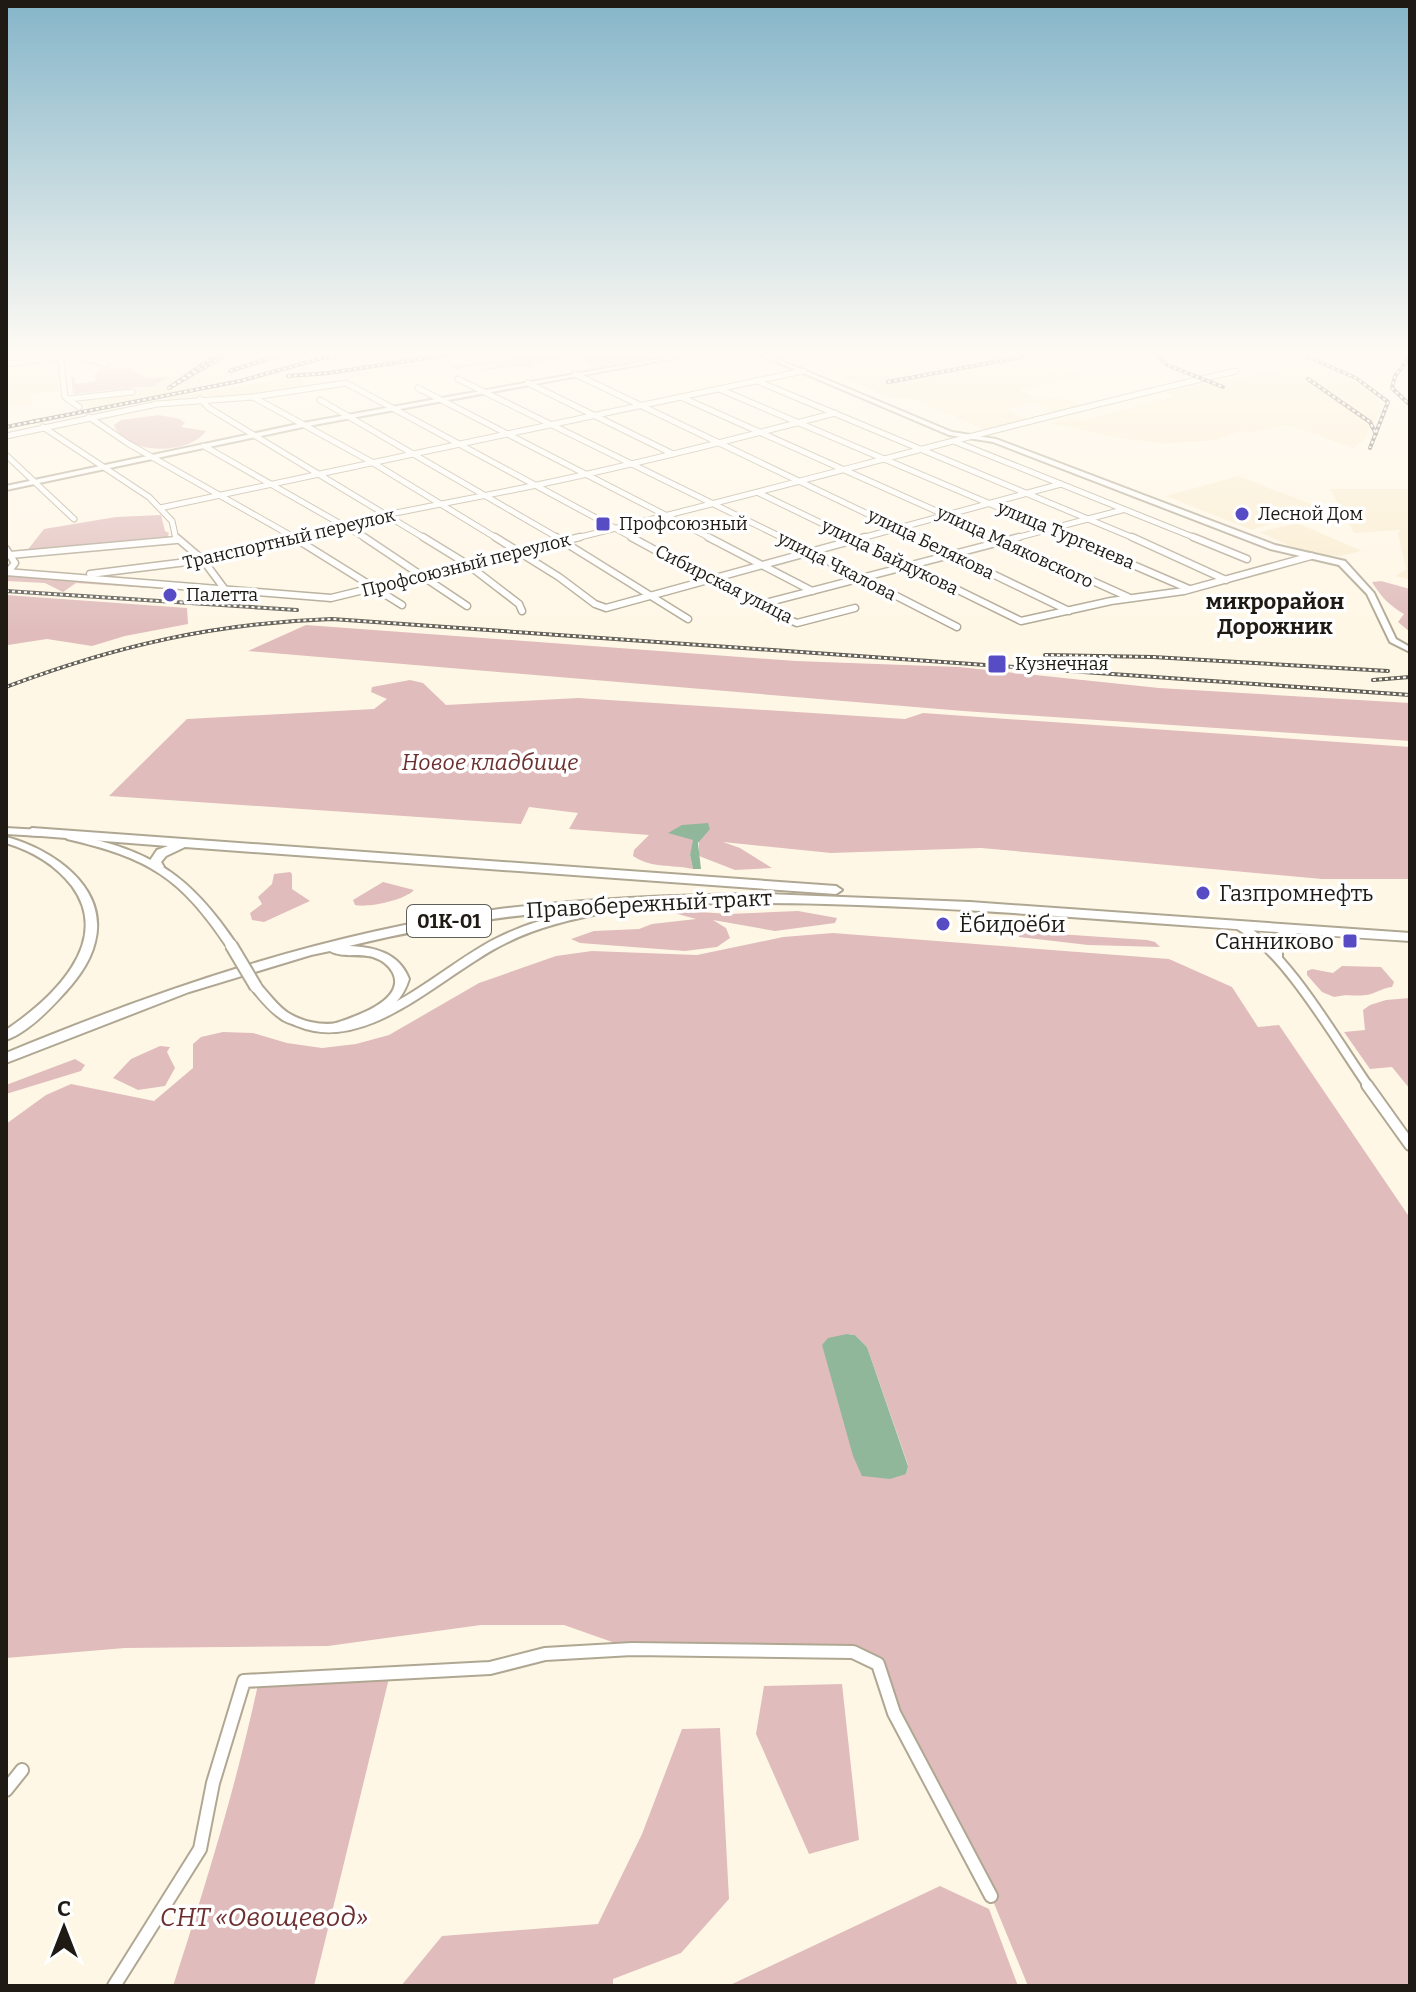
<svg xmlns="http://www.w3.org/2000/svg" width="1416" height="1992" font-family="Bitter,serif">
	<style>
		.built { fill: #faedd0 }
		.green { fill: #e0bdbc; fill-rule: evenodd }
		.water { fill: #91b79b }
		.lines { fill: none; stroke-linecap: round; stroke-linejoin: round }
		.minor-far4-casing { stroke: #b0a793; stroke-width: 7 }
		.minor-far3-casing { stroke: #b0a793; stroke-width: 9 }
		.minor-far2-casing { stroke: #b0a793; stroke-width: 12 }
		.minor-far1-casing { stroke: #b0a793; stroke-width: 14 }
		.minor-casing { stroke: #b0a793; stroke-width: 16 }
		.tertiary-casing { stroke: #b0a793; stroke-width: 4 }
		.secondary-casing { stroke: #b0a793; stroke-width: 4 }
		.trunk-casing { stroke: #b0a793; stroke-width: 4 }
		.minor-far4 { stroke: #fff; stroke-width: 5 }
		.minor-far3 { stroke: #fff; stroke-width: 6 }
		.minor-far2 { stroke: #fff; stroke-width: 8 }
		.minor-far1 { stroke: #fff; stroke-width: 10 }
		.minor { stroke: #fff; stroke-width: 12 }
		.tertiary { fill: #fff; fill-rule: evenodd }
		.secondary { fill: #fff; fill-rule: evenodd }
		.trunk { fill: #fff; fill-rule: evenodd }
		.rail-casing { stroke: #656056; stroke-width: 4 }
		.rail { stroke: #fff; stroke-width: 2; stroke-dasharray: 3; stroke-linecap: butt }
		.secondary-bridge-casing { stroke: #b0a793; stroke-width: 15; stroke-linecap: butt }
		.secondary-bridge { stroke: #fff; stroke-width: 11 }
		.poi-dot { fill: #584cc4; stroke: #fff; stroke-width: 3 }
		.labels { text-anchor: middle; dominant-baseline: central; stroke-width: 7; stroke-linejoin: round; paint-order: stroke }
		.far-poi-label { font-size: 18px; fill: #1f1b14; stroke: #fff; text-anchor: start }
		.far-street-label { font-size: 18px; fill: #1f1b14; stroke: #fff }
		.shield { fill: #fff; stroke: #625f5a; stroke-width: 2 }
		.shield-label { font-size: 20px; font-weight: bold; fill: #1f1b14 }
		.far-quarter-label { font-size: 22px; font-weight: bold; fill: #1f1b14; stroke: #fff }
		.park-label { font-size: 22px; font-style: italic; fill: #6d3031; stroke: #fff }
		.poi-label { font-size: 22px; fill: #1f1b14; stroke: #fff; text-anchor: start }
		.street-label { font-size: 22px; fill: #1f1b14; stroke: #fff }
		.near-park-label { font-size: 26px; font-style: italic; fill: #6d3031; stroke: #fff }
	</style>
	<rect width="100%" height="100%" fill="#fff7e6"/>
	<!-- built -->
	<g class="built">
		<path d="M6,353H54L59,391L30,394L31,405L6,407V365L28,363L27,354L26,360L6,362Z"/>
		<path d="M133,353H307L171,394L95,410L80,402L78,399L156,386L169,378H146L130,368L138,366Z"/>
		<path d="M309,353H512L349,378Z"/>
		<path d="M801,353H1102L1037,365L1046,370L1060,368L1084,376L1019,390L1042,400L1059,397L1080,405L1056,411L1034,402L1004,409L1027,419L986,430L909,397L893,399L796,357L805,355Z"/>
		<path d="M1312,363L1336,371L1375,394L1381,409L1365,439L1353,448L1287,425L1249,433L1241,431L1215,440L1165,444L1107,436L1051,423L1069,418L1081,421L1176,397L1166,393L1184,388Z"/>
		<path d="M300,376L305,387L255,395L171,401L166,398Z"/>
		<path d="M1238,476L1274,490L1320,507L1252,530L1166,496Z"/>
		<path d="M1330,489H1410V580L1396,576L1406,569L1398,533L1400,530L1354,533Z"/>
		<path d="M1297,523L1362,551L1340,556L1308,554L1259,532Z"/>
	</g>
	<!-- green -->
	<g class="green">
		<path d="M556,353H639L649,358L594,368L577,356L531,364L535,368L521,366L475,371L502,365L495,362L455,370L450,366Z"/>
		<path d="M130,368L146,378L169,377L154,386L73,394L71,377H74L75,384L97,381L94,376L99,369Z"/>
		<path d="M159,415L180,419L185,423L181,427L206,431C188,456 125,455 114,425L121,420Z"/>
		<path d="M161,515L165,531L169,533L167,539L26,552L44,529L116,517Z"/>
		<path d="M6,573L173,588L177,590L76,583L63,592L45,583L6,581Z"/>
		<path d="M1381,581L1410,589V632L1398,622L1404,614C1388,604 1382,598 1372,582Z"/>
		<path d="M6,595L187,608L188,624L125,636L92,646L47,639L8,645Z"/>
		<path d="M306,625L796,661L959,667L1159,688L1410,703V741L963,711L248,651Z"/>
		<path d="M410,680L423,683L446,705L578,698L905,719L923,713L1410,747V879H1322L981,848L831,853L723,842L740,848L772,868L735,870L699,856V840L694,839L690,855L693,869C671,864 652,869 633,856L634,850L649,835L569,829L578,813L529,807L521,824L109,796L187,719L374,709L387,699L371,692L372,687Z"/>
		<path d="M290,872L292,874V889L310,901L264,922L252,920L250,913L262,904L258,897L272,884L274,874Z"/>
		<path d="M383,882L414,890C405,900 368,908 355,905L353,900Z"/>
		<path d="M686,911L729,914L798,911L837,918L835,923L775,931L713,920L726,928L730,938L717,947L685,951L580,943L571,939L594,931L639,929L652,924L696,919L674,913Z"/>
		<path d="M1028,932L1147,940L1155,942L1160,947L1088,945L1019,937V934Z"/>
		<path d="M833,933L1169,959L1232,987L1258,1027L1279,1025L1410,1218V1986H1028L991,1896L931,1789L878,1664L853,1652L632,1649L564,1625H481L328,1646L125,1648L6,1658V1124L46,1095L71,1084L154,1101L193,1068V1044L201,1037L223,1032L253,1033L287,1043L322,1048L356,1044L389,1035L479,983L556,956L592,951L697,955L783,937ZM847,1334L855,1335L867,1347L908,1465L906,1474Z"/>
		<path d="M1342,966L1381,967L1394,982L1392,987C1382,988 1375,994 1366,995C1351,997 1350,993 1334,997L1322,992L1307,975V971L1312,969L1333,973Z"/>
		<path d="M1410,998V1089L1392,1067L1370,1069L1344,1032L1365,1030L1363,1010L1370,1005L1386,1000Z"/>
		<path d="M160,1046L170,1047L167,1052L175,1068L165,1086L138,1090L113,1078L131,1059Z"/>
		<path d="M75,1059L85,1065L81,1071L6,1094V1085Z"/>
		<path d="M392,1666L314,1986H173C206,1884 238,1780 260,1675Z"/>
		<path d="M842,1684L859,1840L809,1854L756,1734L764,1686Z"/>
		<path d="M720,1728L729,1899L681,1953L613,1979V1986H401L442,1936L598,1924L642,1834L682,1729Z"/>
		<path d="M940,1886L989,1909L1018,1986H728Z"/>
	</g>
	<!-- water -->
	<g class="water">
		<path d="M708,823L710,829L698,843L701,869H693L690,855L693,840L668,833L682,825Z"/>
		<path d="M847,1334L855,1335L867,1347L908,1466L906,1474L890,1479L862,1476L853,1456L822,1345L828,1338Z"/>
	</g>
	<g class="lines">
		<defs>
			<g id="minor-far4">
				<path d="M60,353L65,397L79,407"/>
				<path d="M6,364C37,361 77,349 106,365"/>
				<path d="M575,374L920,539"/>
				<path d="M458,379L785,539"/>
				<path d="M757,381L1136,539"/>
				<path d="M528,383L673,454"/>
				<path d="M418,388L712,539"/>
				<path d="M719,389L1073,539"/>
				<path d="M253,397L370,461L498,539"/>
				<path d="M681,397L999,539"/>
				<path d="M68,399L132,392"/>
				<path d="M200,399L209,408L426,539"/>
				<path d="M320,400L560,539"/>
				<path d="M89,417L129,444L297,539"/>
				<path d="M43,427L149,497L172,521L176,539"/>
				<path d="M6,436L157,404L253,397L346,383L635,539"/>
				<path d="M956,442L1198,539"/>
				<path d="M204,446L367,539"/>
				<path d="M6,455L74,519"/>
				<path d="M759,493L854,539"/>
				<path d="M160,508L803,371"/>
				<path d="M279,539C364,517 451,503 537,485C637,464 736,439 835,413"/>
				<path d="M572,539C794,485 1013,422 1236,371"/>
				<path d="M858,539L1061,484"/>
				<path d="M1012,539L1122,510"/>
			</g>
			<g id="minor-far3">
				<path d="M176,537L203,560L226,591"/>
				<path d="M293,537L402,605"/>
				<path d="M364,537L467,606"/>
				<path d="M423,537L467,564L519,604L522,611"/>
				<path d="M495,537L559,577L595,604L606,608L865,537"/>
				<path d="M556,537L688,619"/>
				<path d="M631,537L767,611L797,623L855,608"/>
				<path d="M708,537L812,591"/>
				<path d="M781,537L957,627"/>
				<path d="M850,537L1021,621L1111,601L1184,591L1311,556"/>
				<path d="M916,537L1069,611"/>
				<path d="M995,537L1128,597"/>
				<path d="M1068,537L1189,589"/>
				<path d="M1132,537L1226,580"/>
				<path d="M1193,537L1247,559"/>
				<path d="M6,549L15,563L8,572"/>
				<path d="M10,555L176,540"/>
				<path d="M6,572L331,598L580,537"/>
				<path d="M90,574L203,560L287,537"/>
				<path d="M758,605L1019,537"/>
			</g>
			<g id="minor-far2">
				<path d="M1240,926C1287,953 1336,1040 1369,1087"/>
				<path d="M1278,957V937L1294,930"/>
			</g>
			<path id="minor-far1" d="M1367,1085L1410,1145"/>
			<g id="minor">
				<path d="M6,1790L22,1770"/>
				<path d="M114,1986L200,1849L213,1783L244,1681L490,1668L545,1654L632,1649L853,1652L878,1664L894,1713L991,1896"/>
			</g>
			<g id="tertiary">
				<path d="M692,353H702L303,427L6,490V486L303,423Z"/>
				<path d="M756,353H763L952,432L996,439L1275,545L1345,561L1374,593L1396,639L1410,647V652L1390,642L1367,594L1339,565L1270,549L993,442L949,435Z"/>
			</g>
			<g id="secondary">
				<path d="M6,828L41,830L46,833L41,836L6,834Z"/>
				<path d="M71,834C153,851 190,875 237,945L231,948L227,947C180,877 149,858 67,839L66,837Z"/>
				<path d="M6,837C52,849 109,887 95,942C90,964 74,983 59,999C45,1014 26,1033 6,1040V1030C50,1000 114,943 72,886C55,864 32,851 6,843Z"/>
				<path d="M632,901L636,902L638,904L636,906C591,916 547,922 506,943C445,972 368,1056 297,1026C291,1023 284,1022 280,1018C269,1011 258,997 250,987L252,984H260C269,994 279,1008 290,1014C358,1053 439,966 497,938C539,917 586,908 632,901Z"/>
			</g>
			<g id="trunk">
				<path d="M32,828L836,886L842,890L836,894L185,847L166,856L161,862L164,867L158,871L154,870L149,862L157,850L168,846L28,835L26,832Z"/>
				<path d="M766,894L970,902L1410,933V941C1283,933 1156,923 1029,914C802,899 572,891 349,946C375,947 399,953 409,979C399,1012 370,1022 340,1031L335,1032L328,1028L330,1025C348,1019 407,1002 393,973C389,965 382,960 373,957C359,953 341,958 330,951L311,955L189,992L6,1063V1053C163,988 325,933 493,910C584,898 675,895 766,894Z"/>
			</g>
		</defs>
		<!-- minor-far4 casing -->
		<use href="#minor-far4" class="minor-far4-casing"/>
		<!-- minor-far3 casing -->
		<use href="#minor-far3" class="minor-far3-casing"/>
		<!-- minor-far2 casing -->
		<use href="#minor-far2" class="minor-far2-casing"/>
		<!-- minor-far1 casing -->
		<use href="#minor-far1" class="minor-far1-casing"/>
		<!-- minor casing -->
		<use href="#minor" class="minor-casing"/>
		<!-- tertiary casing -->
		<use href="#tertiary" class="tertiary-casing"/>
		<!-- secondary casing -->
		<use href="#secondary" class="secondary-casing"/>
		<!-- trunk casing -->
		<use href="#trunk" class="trunk-casing"/>
		<!-- minor-far4 -->
		<use href="#minor-far4" class="minor-far4"/>
		<!-- minor-far3 -->
		<use href="#minor-far3" class="minor-far3"/>
		<!-- minor-far2 -->
		<use href="#minor-far2" class="minor-far2"/>
		<!-- minor-far1 -->
		<use href="#minor-far1" class="minor-far1"/>
		<!-- minor -->
		<use href="#minor" class="minor"/>
		<!-- tertiary -->
		<use href="#tertiary" class="tertiary"/>
		<!-- secondary -->
		<use href="#secondary" class="secondary"/>
		<!-- trunk -->
		<use href="#trunk" class="trunk"/>
		<defs>
			<g id="rail">
				<path d="M219,353L169,388L229,353"/>
				<path d="M1155,353L1167,365L1223,387"/>
				<path d="M1299,353L1356,378L1388,402L1370,448"/>
				<path d="M1410,357L1395,376L1392,388L1410,405"/>
				<path d="M230,371L286,353"/>
				<path d="M288,376L329,373L459,353"/>
				<path d="M1308,379L1370,422L1376,434"/>
				<path d="M888,382L1042,353"/>
				<path d="M31,422L240,381L319,359L356,353"/>
				<path d="M6,427L41,420"/>
				<path d="M6,591L297,610"/>
				<path d="M1045,655L1153,657L1388,671"/>
				<path d="M1373,680L1410,677"/>
				<path d="M6,687C115,646 215,623 332,619L1410,695"/>
			</g>
		</defs>
		<!-- rail casing -->
		<use href="#rail" class="rail-casing"/>
		<!-- rail -->
		<use href="#rail" class="rail"/>
		<defs>
			<path id="secondary-bridge" d="M231,945L256,987"/>
		</defs>
		<!-- secondary-bridge casing -->
		<use href="#secondary-bridge" class="secondary-bridge-casing"/>
		<!-- secondary-bridge -->
		<use href="#secondary-bridge" class="secondary-bridge"/>
	</g>
	<!-- sky -->
	<linearGradient id="sky" x2="0" y2="1"><stop stop-color="#85b5c9"/><stop offset="0.56" stop-color="#fffbf4"/><stop offset="1" stop-color="#fffbf4" stop-opacity="0"/></linearGradient>
	<rect width="1416" height="631" fill="url(#sky)"/>
	<!-- markers -->
	<g class="poi-dot">
		<circle cx="1242" cy="514" r="8"/>
		<rect x="595" y="516" width="16" height="16" rx="4"/>
		<circle cx="170" cy="595" r="8"/>
		<rect x="987" y="654" width="20" height="20" rx="4"/>
		<circle cx="1203" cy="893" r="8"/>
		<circle cx="943" cy="924" r="8"/>
		<rect x="1342" y="933" width="16" height="16" rx="4"/>
	</g>
	<g class="labels">
		<!-- far-poi labels -->
		<g class="far-poi-label">
			<text x="1258" y="514">Лесной Дом</text>
			<text x="619" y="524">Профсоюзный</text>
			<text x="186" y="595">Палетта</text>
			<text x="1015" y="664">Кузнечная</text>
		</g>
		<!-- far-street labels -->
		<g class="far-street-label">
			<text transform="translate(1066 535) rotate(23)">улица Тургенева</text>
			<text transform="translate(289 539) rotate(-13)">Транспортный переулок</text>
			<text transform="translate(931 544) rotate(26)">улица Белякова</text>
			<text transform="translate(1015 547) rotate(25)">улица Маяковского</text>
			<text transform="translate(890 557) rotate(26)">улица Байдукова</text>
			<text transform="translate(466 565) rotate(-14)">Профсоюзный переулок</text>
			<text transform="translate(837 566) rotate(27)">улица Чкалова</text>
			<text transform="translate(724 584) rotate(27)">Сибирская улица</text>
		</g>
		<!-- shield labels -->
		<rect class="shield" x="407" y="905" width="84" height="32" rx="6"/>
		<g class="shield-label">
			<text x="449" y="921">01К-01</text>
		</g>
		<!-- far-quarter labels -->
		<g class="far-quarter-label">
			<text x="1275" y="601">микрорайон<tspan x="1275" dy="25">Дорожник</tspan></text>
		</g>
		<!-- park labels -->
		<g class="park-label">
			<text x="490" y="762">Новое кладбище</text>
		</g>
		<!-- poi labels -->
		<g class="poi-label">
			<text x="1219" y="893">Газпромнефть</text>
			<text x="959" y="924">Ёбидоёби</text>
			<text x="1334" y="941" text-anchor="end">Санниково</text>
		</g>
		<!-- street labels -->
		<g class="street-label">
			<text transform="translate(649 904) rotate(-3)">Правобережный тракт</text>
		</g>
		<!-- near-park labels -->
		<g class="near-park-label">
			<text x="264" y="1917">СНТ «Овощевод»</text>
		</g>
	</g>
	<!-- border -->
	<rect width="1416" height="1992" fill="none" stroke="#1f1b14" stroke-width="16"/>
	<!-- north arrow -->
	<g transform="translate(64 1928)" stroke="#ffffff" stroke-width="6" paint-order="stroke">
	<path d="M0-6L14 30L0 20L-14 30Z" fill="#1f1b14"/>
	<text y="-12" font-size="22" font-weight="bold" text-anchor="middle" fill="#1f1b14">С</text>
	</g>
</svg>
